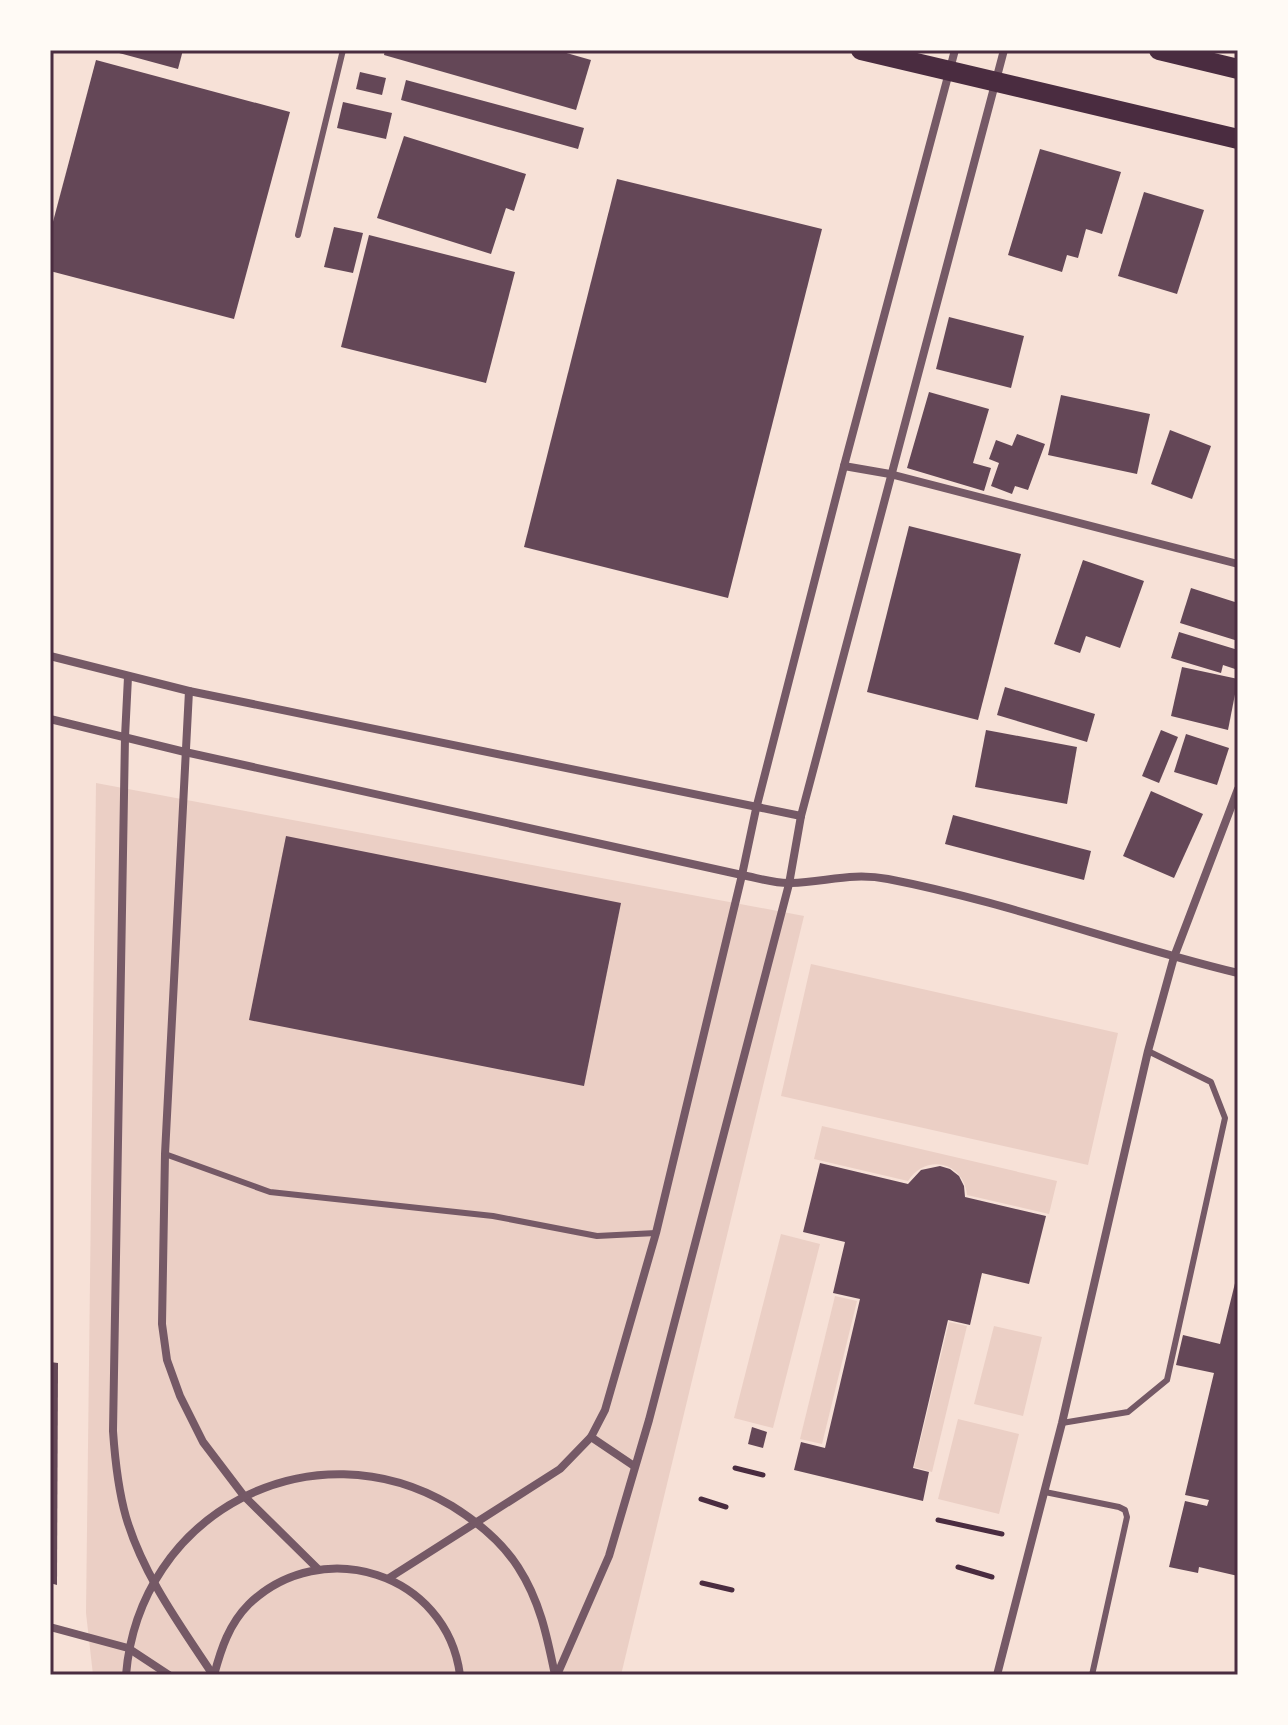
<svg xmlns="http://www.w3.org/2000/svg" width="1288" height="1725" font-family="Quicksand,sans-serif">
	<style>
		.green { fill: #ebcfc5 }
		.building { fill: #644757 }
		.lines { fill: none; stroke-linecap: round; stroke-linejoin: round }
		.path { stroke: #4a2c40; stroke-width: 5 }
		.service { stroke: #755966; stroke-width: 6 }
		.minor { stroke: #755966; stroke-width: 8 }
		.primary { stroke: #4a2c40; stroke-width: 20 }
		.neatline { fill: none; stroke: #4a2c40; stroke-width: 3 }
	</style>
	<rect width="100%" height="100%" fill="#f7e1d7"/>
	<!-- green -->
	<g class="green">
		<path d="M96,783L804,916L621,1675H93L86,1613Z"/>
		<path d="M811,964L1118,1033L1088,1165L781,1096Z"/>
		<path d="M822,1126L1057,1181L1049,1214L967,1195C964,1162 926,1153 908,1181L814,1159Z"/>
		<path d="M781,1234L820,1244L773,1428L734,1418Z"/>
		<path d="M835,1296L857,1301L822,1444L800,1439Z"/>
		<path d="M949,1322L967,1326L932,1472L914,1467Z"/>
		<path d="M994,1326L1042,1337L1023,1416L974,1404Z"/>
		<path d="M958,1419L1019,1434L999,1514L938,1499Z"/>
	</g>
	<!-- building -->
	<g class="building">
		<path d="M108,50H183L178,69Z"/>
		<path d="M385,50H556L591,60L576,110L384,55Z"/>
		<path d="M96,60L290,112L234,319L50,271V233Z"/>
		<path d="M360,72L386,78L382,95L356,89Z"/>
		<path d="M406,80L584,128L578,149L401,100Z"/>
		<path d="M343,102L392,113L386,139L337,128Z"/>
		<path d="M404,136L526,174L514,211L506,208L491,254L377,218Z"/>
		<path d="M1040,149L1121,172L1102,234L1086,229L1078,258L1067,255L1062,272L1008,255Z"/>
		<path d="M617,179L822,229L728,598L524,547Z"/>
		<path d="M1144,192L1204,210L1177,294L1118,276Z"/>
		<path d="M334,227L363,233L353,273L324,267Z"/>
		<path d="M369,235L515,272L486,383L341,347Z"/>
		<path d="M949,317L1024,336L1011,388L936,369Z"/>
		<path d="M929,392L989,409L973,463L991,468L984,491L907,468Z"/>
		<path d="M1061,395L1150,414L1137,474L1048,455Z"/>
		<path d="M1170,430L1211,446L1192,499L1151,484Z"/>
		<path d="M1017,434L1045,444L1028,490L1015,486L1012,494L991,486L999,463L989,459L996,440L1012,446Z"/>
		<path d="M909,526L1021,554L978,720L867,692Z"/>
		<path d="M1083,560L1144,581L1120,648L1086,636L1080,653L1054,644Z"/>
		<path d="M1191,588L1238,603V641L1180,623Z"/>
		<path d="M1179,632L1238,650V670L1223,665L1221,673L1171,658Z"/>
		<path d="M1182,667L1238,679L1228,730L1171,716Z"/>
		<path d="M1005,687L1095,714L1087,742L997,715Z"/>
		<path d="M986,730L1077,747L1067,804L975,787Z"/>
		<path d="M1161,730L1178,737L1159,783L1142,776Z"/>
		<path d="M1186,734L1229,748L1217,785L1174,772Z"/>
		<path d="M1151,791L1203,814L1174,878L1123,856Z"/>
		<path d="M953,815L1091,851L1084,880L945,844Z"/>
		<path d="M286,836L621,903L584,1086L249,1020Z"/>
		<path d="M820,1163L908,1184L921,1170L940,1166L950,1169L959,1176L964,1186L965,1197L1046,1216L1029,1284L982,1273L970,1325L948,1320L913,1468L929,1472L923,1501L794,1470L801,1442L825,1448L860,1299L833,1293L845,1242L803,1232Z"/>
		<path d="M1237,1275H1238V1576L1199,1567L1198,1573L1169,1567L1185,1501L1207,1506L1209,1500L1185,1495L1214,1373L1176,1365L1183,1335L1220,1344Z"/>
		<path d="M50,1362L58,1363L57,1585L50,1583Z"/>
		<path d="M752,1427L767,1432L763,1448L748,1444Z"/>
	</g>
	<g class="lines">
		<!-- path -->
		<g class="path">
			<path d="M735,1468L763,1475"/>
			<path d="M701,1499L726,1507"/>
			<path d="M938,1520L1002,1534"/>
			<path d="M958,1567L992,1577"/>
			<path d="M702,1583L732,1590"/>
		</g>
		<!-- service -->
		<g class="service">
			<path d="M298,235L343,50"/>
			<path d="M165,1154L270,1192L493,1216L597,1236L656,1233"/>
			<path d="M1062,1423L1128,1412L1167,1380L1225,1118L1211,1082L1148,1051"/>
			<path d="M1045,1492L1119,1507L1125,1510L1127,1517L1092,1675"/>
		</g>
		<!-- minor -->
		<g class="minor">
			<path d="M844,466L890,474L1238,564"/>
			<path d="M50,656L189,691L801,816"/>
			<path d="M128,677L125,737L113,1431C115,1460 118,1489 126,1517C143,1575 180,1625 213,1675"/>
			<path d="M189,691L165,1154L162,1324L167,1360L180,1396L203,1442L244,1496L318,1569"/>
			<path d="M50,719L185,752L742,875C758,878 775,884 791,883C826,882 851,872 888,879C1007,902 1121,945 1238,973"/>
			<path d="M591,1437L634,1466"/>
			<path d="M389,1578L560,1469L591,1437L605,1410L656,1233L742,875L756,809L844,466L955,50"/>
			<path d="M50,1627L128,1648L169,1675"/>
			<path d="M126,1675C139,1513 312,1422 452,1506C476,1521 502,1542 518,1567C540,1601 547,1636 555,1675"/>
			<path d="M214,1675C221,1649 229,1624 249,1604C322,1534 447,1573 460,1675"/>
			<path d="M557,1675L609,1556L649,1420L789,884L801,816L1004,50"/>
			<path d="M997,1675L1062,1423L1148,1051L1174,957L1238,789"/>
		</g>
		<!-- primary -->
		<g class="primary">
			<path d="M861,50L1238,139"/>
			<path d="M1159,50L1238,69"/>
		</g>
	</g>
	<!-- border -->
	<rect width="1288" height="1725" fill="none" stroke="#fffaf5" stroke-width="104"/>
	<rect x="52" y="52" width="1184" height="1621" class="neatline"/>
</svg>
